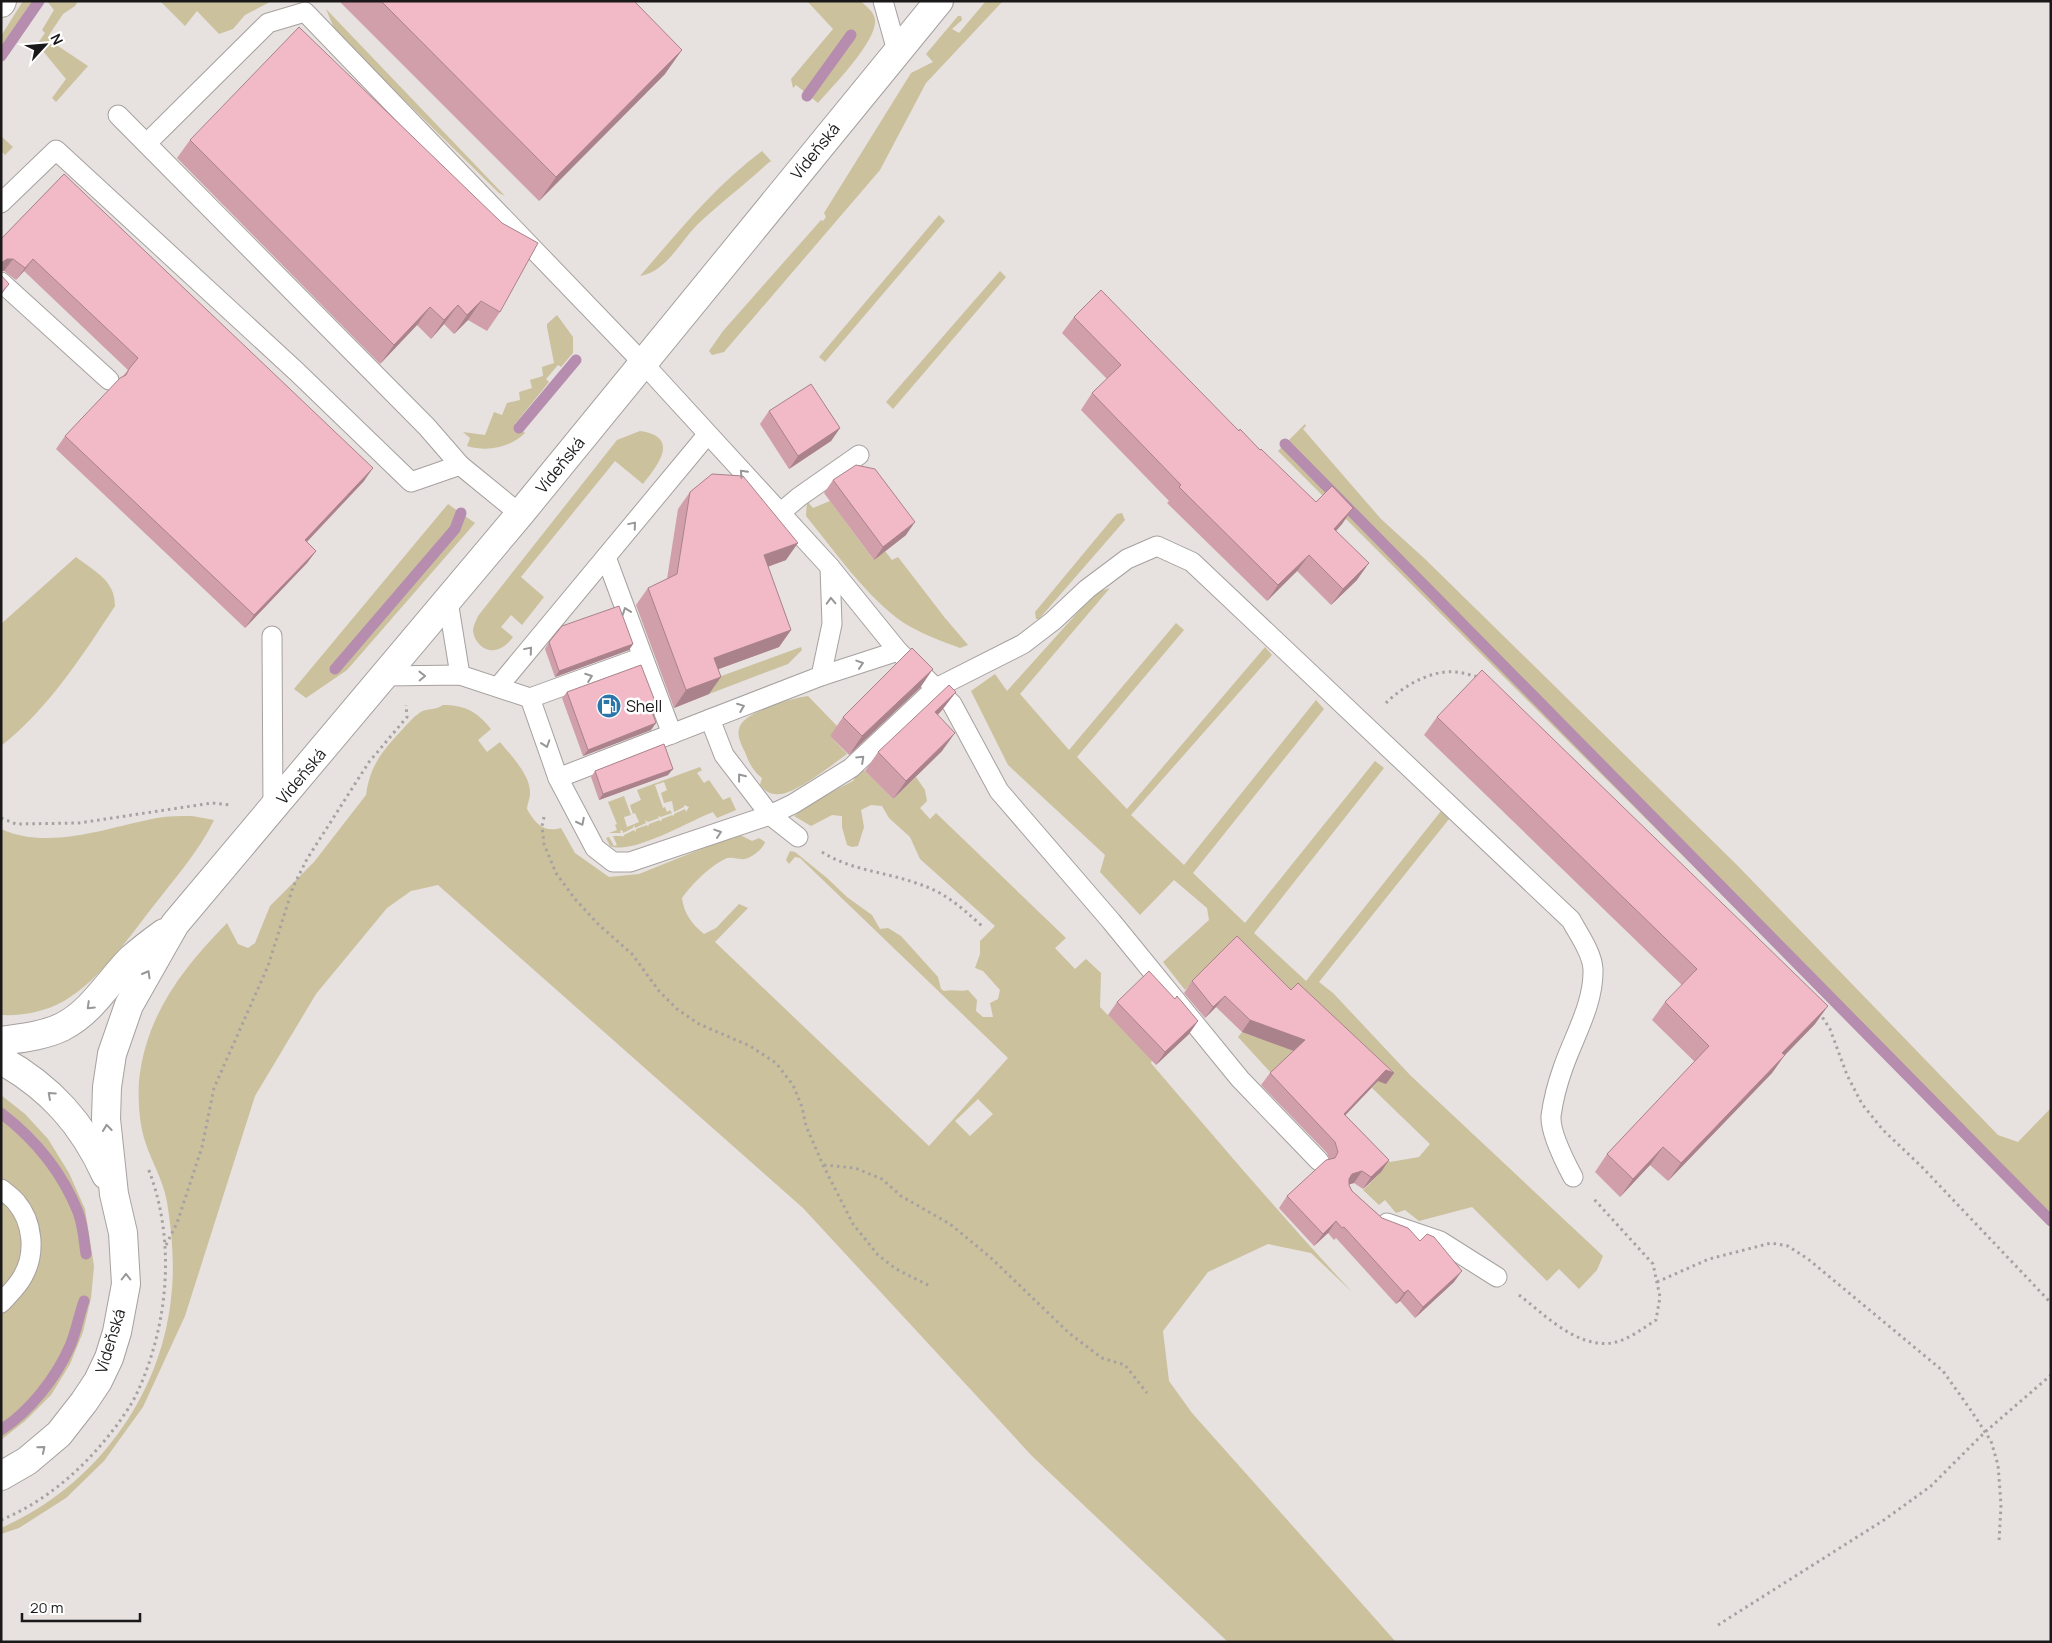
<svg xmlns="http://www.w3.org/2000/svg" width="2052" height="1643" font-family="Manrope,sans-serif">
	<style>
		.green { fill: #cbc19d; fill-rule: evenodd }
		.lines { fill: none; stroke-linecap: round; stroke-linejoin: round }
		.stream { stroke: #b68dae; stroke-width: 11 }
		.lane-casing { stroke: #a6a19f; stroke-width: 21 }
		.street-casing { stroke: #a6a19f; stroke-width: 30 }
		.secondary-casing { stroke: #a6a19f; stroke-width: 30 }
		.path { stroke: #a7a2a2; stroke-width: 3; stroke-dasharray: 2.5 4; stroke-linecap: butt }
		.lane { stroke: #fff; stroke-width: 19 }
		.street { stroke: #fff; stroke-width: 28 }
		.secondary { stroke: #fff; stroke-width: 28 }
		.wall { fill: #d09faa }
		.shaded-wall { fill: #a9828b }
		.building { fill: #f2b9c6; stroke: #a9828b }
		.oneway { stroke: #989797 }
		.labels { text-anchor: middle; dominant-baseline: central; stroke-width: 5; stroke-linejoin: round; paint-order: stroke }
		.street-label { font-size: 16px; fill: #1a1818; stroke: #fff }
		.poi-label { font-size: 16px; fill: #1a1818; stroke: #fff; text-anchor: start }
	</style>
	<rect width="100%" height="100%" fill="#e7e1e0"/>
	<!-- green -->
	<g class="green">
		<path d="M23,1H42L28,26L1,63V36Z"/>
		<path d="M47,1H78L75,6L63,14L49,35L52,42L88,66L56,102L52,98L66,79L43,51L45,48L38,43L45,33L42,30L54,10Z"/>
		<path d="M160,1H270V2L245,15L233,29L219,34L197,11L185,26Z"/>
		<path d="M807,1H861C866,7 874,11 875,20C877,41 833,86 818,103L796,85L793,88L791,79L833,29Z"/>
		<path d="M986,1H1003L926,83L880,170L724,352L712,355L709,351L723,331L821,220L823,221L826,217L824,213L911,73L933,62L926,54L958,16H961L962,20L952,29L959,33Z"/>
		<path d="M326,9L505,196L499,193L336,33Z"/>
		<path d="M1,136L13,147L5,155L1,151Z"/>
		<path d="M762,151L771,161L767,164C744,185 719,204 697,225C679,243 667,271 640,276C678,232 715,186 762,151Z"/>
		<path d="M939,215L945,221L825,362L819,357Z"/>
		<path d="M1000,271L1006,277L893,409L886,402Z"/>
		<path d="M557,315L573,337V353L561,367L558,365L546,379L549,382L515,424L525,433C509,448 488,452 467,446L470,438L463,432L485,435L494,412L502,415L507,403L520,400L519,392L532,388L530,380L543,376L542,367L554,363L547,327V324Z"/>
		<path d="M1305,424L1306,426L1303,429L1381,519L1425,559L1737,865L1998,1135L2018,1142L2051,1108V1224L1278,451Z"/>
		<path d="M640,431C681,437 658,465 643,484L615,461L521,577L544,597L522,625L511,615L501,627L513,637C505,648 492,656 480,645C476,641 474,637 473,631C473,626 476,621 478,616L617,440Z"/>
		<path d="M807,501L813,508L830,501L873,559L885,551L892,560L898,557L945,618L968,645L960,648C941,641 922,634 904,623C868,599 833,549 806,516Z"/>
		<path d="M448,504L475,523L347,670L306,698L294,689Z"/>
		<path d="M1122,513L1125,520L1039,619H1036L1035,612L1113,518L1117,514Z"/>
		<path d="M76,557C95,572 115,580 115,606C82,656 49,708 1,746V624Z"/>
		<path d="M1110,588L1020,694L1069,750L1176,623L1184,630L1077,757L1127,809L1265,647L1272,655L1131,815L1184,865L1316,700L1324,709L1193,873L1245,923L1375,761L1384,768L1254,933L1306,981L1441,811L1449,819L1319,982L1333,993L1411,1076L1603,1256L1597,1270L1579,1289L1559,1269L1547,1281L1472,1207L1419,1221L1405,1210L1396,1213L1385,1200L1379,1205L1363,1190L1381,1172L1335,1124L1325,1134L1294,1104L1297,1101L1238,1037L1242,1032L1255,1037L1272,1019L1285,1031L1293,1022L1323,1051L1312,1063L1353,1103L1343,1115L1390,1162L1419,1157L1430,1144L1372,1088L1379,1080L1290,995L1283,1001L1229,948L1185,990L1163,962L1209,920L1207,908L1174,880L1140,915L1100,872L1105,855L1008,765L971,691L995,674L1007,691L1087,602L1101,591Z"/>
		<path d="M801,647L802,650L788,664L709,694L705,682Z"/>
		<path d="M808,696L838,727L830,736L847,754C833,764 797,793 780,794C771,795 766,792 760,785L762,778C753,771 749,763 745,752C741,744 736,735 740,726C746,711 792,698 808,696Z"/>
		<path d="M443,705C464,704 479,713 491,729L478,740L487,752L500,742C511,756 531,775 530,794C530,799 527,804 527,809C535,823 543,833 561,828L575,853L609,877L639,874L731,837L740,835L752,841L759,838L765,842C763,849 752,857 745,859C738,860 732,856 725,859C710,866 691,885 682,898C684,914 692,924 704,934L716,928L739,904L748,908L715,942L929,1146L1008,1058L800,858L795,857L789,864L786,860L790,851L795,852L827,878L847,897L872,915L880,929L888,928L901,936L938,977L941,989L944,991C953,989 961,992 968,990L977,1000L976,1011L983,1017H993L990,1003L998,999L1000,990L983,971L975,968L980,954V941L995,926L920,859L910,837L889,818L882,806L871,805L861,810L864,827L858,846L852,847L847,845L842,827V816L832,815L811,826L794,816L818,799L853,781L861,767L893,799L916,777L925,790L927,801L920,808L930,819L936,813L1066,938L1055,948L1075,969L1086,959L1101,973L1100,1007L1152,1060L1151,1063C1217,1140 1283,1218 1352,1292L1311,1253L1268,1244L1208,1272L1163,1331L1169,1381L1192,1413L1396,1642H1228L1032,1456L803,1208L438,885L411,891L387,908L316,994L255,1096L185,1316L143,1407L104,1461L66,1498L19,1528L1,1534V1528C93,1488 160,1399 171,1299C175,1267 172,1233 167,1202C163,1179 150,1159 144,1138C139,1120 138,1099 139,1081C146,1015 182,969 227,923L238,944L248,948L255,943L270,906L314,862L366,795C370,767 380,754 399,733C405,727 411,719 418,714C426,707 435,711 443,705ZM978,1099L993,1114L970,1136L955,1121Z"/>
		<path d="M700,767L702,770L697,773L704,783L709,780L723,800L730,797L736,810L717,818L713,812C689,821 633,855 610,846L606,838L609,837L614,846L617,845L613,836H622L623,837L624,835L634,830L636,832V829L647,825L648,827L649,824L660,820L661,822L662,819L672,815L674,816V814L685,809L686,812L689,807L684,805V807L674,812L672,801L664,803L661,793L667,790L664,782L655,785L663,808L665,807L667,812L670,810L672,813L661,817L658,816L659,818L648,822L645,820L646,823L635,828L634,825L633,828L623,833L622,830L620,831L621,833H609L617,830L615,825L617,824L608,802L624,796L631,815L624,817L627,827L639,822L635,813L633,814L630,805L641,800L637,790Z"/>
		<path d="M192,816L214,820C199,851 176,877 155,904C129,937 100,980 64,1001C44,1012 23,1016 1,1015V829C49,851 109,827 157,818C169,816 181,816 192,816Z"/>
		<path d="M1,1095L25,1114L48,1139L69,1173L85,1209L94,1266L91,1298L83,1332L70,1364L51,1395L25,1421L1,1440Z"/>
	</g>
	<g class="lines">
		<!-- stream -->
		<g class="stream">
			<path d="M1,56L39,1"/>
			<path d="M807,96L851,35"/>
			<path d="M519,428L576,360"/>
			<path d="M1285,444L2051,1221"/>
			<path d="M335,669L455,529L461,513"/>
			<path d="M1,1113C35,1139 62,1172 78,1212C83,1225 84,1240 86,1254"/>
			<path d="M1,1430C30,1411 56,1378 70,1346C76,1332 79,1315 84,1301"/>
		</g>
		<defs>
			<g id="lane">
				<path d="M883,1L897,51"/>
				<path d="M118,115L427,427L460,465L520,514"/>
				<path d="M147,143L268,23L305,12L643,363L830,567L832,624L821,676L558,778L530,698"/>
				<path d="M1,203L56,150L297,372L411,482L460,465"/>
				<path d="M1,282L109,380"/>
				<path d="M780,513L799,497L859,455"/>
				<path d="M606,557L643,657"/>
				<path d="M830,567L898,651L952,704L999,791L1111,921L1240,1079L1319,1161"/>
				<path d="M448,601L460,675"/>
				<path d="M272,636L273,809"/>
				<path d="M385,676L460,675L530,698L643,657L672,734"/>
				<path d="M821,676L898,651"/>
				<path d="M498,687L707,435"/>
				<path d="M710,719L724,755L770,815L798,837"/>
				<path d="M558,778L595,848L613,862H630L770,815L793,804L851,768L936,688L1023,644L1053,621L1087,589L1127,559L1157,546L1192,562L1571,920C1579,935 1592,953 1593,969C1594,1004 1574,1036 1563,1068C1558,1082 1553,1101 1551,1116C1550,1133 1565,1162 1573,1177"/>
				<path d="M1,1189C6,1193 12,1197 16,1202C33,1222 36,1253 23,1276C18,1286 9,1294 1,1303"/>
				<path d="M1387,1223L1440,1241L1497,1277"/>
			</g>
			<path id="street" d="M1,3L2,1"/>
			<g id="secondary">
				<path d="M1,1041C22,1038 43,1036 62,1027C92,1012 108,982 131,959C141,950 153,941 164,933"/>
				<path d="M1,1060C50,1087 83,1124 106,1175"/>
				<path d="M1,1476L27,1461L59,1434L84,1402L98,1381L109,1358L117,1332L126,1284L123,1233L114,1194L106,1119L107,1087L112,1054L129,1005L175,924L520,514L939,1"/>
			</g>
		</defs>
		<!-- lane casing -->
		<use href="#lane" class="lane-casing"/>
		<!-- street casing -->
		<use href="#street" class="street-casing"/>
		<!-- secondary casing -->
		<use href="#secondary" class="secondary-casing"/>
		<!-- path -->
		<g class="path">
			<path d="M1386,703C1402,687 1430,670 1454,672C1462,672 1470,675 1478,677"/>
			<path d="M544,817L542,826L544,844L556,873L575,899L599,925L632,954L659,991L677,1009L699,1024L750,1046L776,1063L793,1085L802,1107L806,1126L823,1165L853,1224L878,1255L896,1269L930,1286"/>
			<path d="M1,818L16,824L79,823L212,803L230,805"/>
			<path d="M822,852C850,870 885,872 916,883C945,892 961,907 983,927"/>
			<path d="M1819,1012L1830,1029L1847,1075L1862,1104L1883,1130L1921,1166L2051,1303"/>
			<path d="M824,1165L855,1168L882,1179L901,1196L950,1224L990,1257L1069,1333L1102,1358L1125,1365L1147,1393"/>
			<path d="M166,1245L177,1223L202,1147L214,1088L268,966L293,887L307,859L369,762L407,717L406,705"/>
			<path d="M1657,1282L1709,1259L1771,1243L1788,1246L1808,1259L1943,1371L1970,1409L1991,1441L1998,1465L2001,1505L1999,1542"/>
			<path d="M1519,1295C1544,1314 1576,1348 1612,1343C1628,1340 1642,1329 1656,1320L1660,1297L1653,1264L1593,1198"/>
			<path d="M1,1520C49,1500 86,1466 117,1425C124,1415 132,1404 137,1393C169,1324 176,1239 148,1168"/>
			<path d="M1718,1625L1884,1520L1931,1486L1985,1432L2051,1375"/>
		</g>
		<!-- lane -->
		<use href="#lane" class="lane"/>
		<!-- street -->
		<use href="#street" class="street"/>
		<!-- secondary -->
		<use href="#secondary" class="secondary"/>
	</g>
	<!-- wall -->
	<g class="wall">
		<path d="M339,1H634L665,74L539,201Z"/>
		<path d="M190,140L500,312L487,331L468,320L454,334L444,324L431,339L417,325L380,364L177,158Z"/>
		<path d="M64,174L364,481L307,542L316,551L307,563L245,628L56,449L65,436L123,376L128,370L24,271L16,280L4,271H1V239Z"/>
		<path d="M1074,317L1239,431L1316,502L1353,508L1342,524L1336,531L1357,580L1331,605L1297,571L1267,601L1167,503L1169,501L1081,410L1092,393L1107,379L1062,333Z"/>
		<path d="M769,411L840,428L831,441L789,469L760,424Z"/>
		<path d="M833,480L906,535L874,560L824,493Z"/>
		<path d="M690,492L786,560L768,567L791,630L779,647L719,669L709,694L674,708L636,605L648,588L667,579L678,509Z"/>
		<path d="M549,642L633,644L629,650L555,677L545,649Z"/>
		<path d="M920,688L849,755L830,736L843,717Z"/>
		<path d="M567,692L658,709L653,716L651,730L583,756L562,698Z"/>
		<path d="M956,692L942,710L938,715L942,751L893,799L865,771L878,752Z"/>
		<path d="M1437,717L1815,1024L1784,1056L1772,1073L1668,1181L1650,1165L1620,1197L1595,1172L1607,1154L1695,1062L1652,1020L1665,1002L1682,985L1424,735Z"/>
		<path d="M595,771L668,775L599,800L591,777Z"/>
		<path d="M1192,981L1291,990L1394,1073L1386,1084L1378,1081L1345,1115L1389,1160L1381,1172L1363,1189L1354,1183L1349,1184L1352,1191L1454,1282L1415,1318L1400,1301L1396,1304L1336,1238L1334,1240L1328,1233L1314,1246L1279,1208L1287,1196L1329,1159L1327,1153L1261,1085L1270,1073L1294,1051L1242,1032L1216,1007L1205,1018L1184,993Z"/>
		<path d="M1175,999L1198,1021L1189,1034L1156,1065L1108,1015L1117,1002Z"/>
	</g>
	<!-- shaded-wall -->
	<g class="shaded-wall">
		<path d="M682,50L665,74L539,201L556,177Z"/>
		<path d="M7,259H13L4,271H1V262Z"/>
		<path d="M33,259L24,271L16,280L25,268Z"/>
		<path d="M9,284L1,295V293Z"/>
		<path d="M481,301L468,320L454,334L467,315Z"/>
		<path d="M458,305L444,324L431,339L444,320Z"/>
		<path d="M430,307L417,325L380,364L394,345Z"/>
		<path d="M840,428L831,441L789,469L798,456Z"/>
		<path d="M373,468L364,481L296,553L305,540Z"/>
		<path d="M1353,508L1342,524L1323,545L1334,529Z"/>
		<path d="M915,522L906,535L874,560L883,547Z"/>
		<path d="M798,543L786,560L752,572L764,555Z"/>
		<path d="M316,551L307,563L245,628L254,615Z"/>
		<path d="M1309,555L1297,571L1267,601L1278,585Z"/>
		<path d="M1369,563L1357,580L1331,605L1343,589Z"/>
		<path d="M791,630L779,647L702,675L714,658Z"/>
		<path d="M633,644L629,650L555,677L559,671Z"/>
		<path d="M933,669L920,688L849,755L862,736Z"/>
		<path d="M721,677L709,694L674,708L686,690Z"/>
		<path d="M956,692L942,710L922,731L935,712Z"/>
		<path d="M658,709L653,716L652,712Z"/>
		<path d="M656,723L651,730L583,756L588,750Z"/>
		<path d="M955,733L942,751L893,799L906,781Z"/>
		<path d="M673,769L668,775L599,800L603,794Z"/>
		<path d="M1225,996L1216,1007L1205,1018L1213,1007Z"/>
		<path d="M1828,1006L1815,1024L1784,1056L1772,1073L1668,1181L1681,1163L1782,1053Z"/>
		<path d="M1250,1020L1305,1040L1297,1052L1242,1032Z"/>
		<path d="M1198,1021L1189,1034L1156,1065L1165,1052Z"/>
		<path d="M1386,1070L1394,1073L1386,1084L1378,1081L1336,1125L1344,1114Z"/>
		<path d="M1663,1147L1650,1165L1620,1197L1633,1179Z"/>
		<path d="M1389,1160L1381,1172L1363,1189L1371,1177Z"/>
		<path d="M1362,1171L1354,1183L1344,1186L1352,1174Z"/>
		<path d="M1336,1221L1328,1233L1314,1246L1323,1234Z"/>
		<path d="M1462,1271L1454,1282L1415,1318L1423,1307Z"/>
		<path d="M1408,1290L1400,1301L1396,1304L1404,1293Z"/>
	</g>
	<!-- building -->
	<g class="building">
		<path d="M381,1H634L682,50L556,177Z"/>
		<path d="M299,27L502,223L538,243L500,312L481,301L467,315L458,305L444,320L430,307L394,345L190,140Z"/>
		<path d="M64,174L373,468L305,540L316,551L254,615L65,436L120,378L126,375L129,369L138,358L33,259L25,268L13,259H7L1,263V239Z"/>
		<path d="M1,275L9,284L1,293Z"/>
		<path d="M1101,290L1239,431L1240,429L1260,450L1261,449L1316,502L1332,486L1353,508L1334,529L1369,563L1343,589L1309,555L1278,585L1179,487L1181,485L1092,393L1121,365L1074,317Z"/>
		<path d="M811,384L840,428L798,456L769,411Z"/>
		<path d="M856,465L875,469L915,522L883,547L833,480Z"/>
		<path d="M712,474L743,476L798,543L764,555L791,630L714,658L721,677L686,690L648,588L677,574L690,492Z"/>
		<path d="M619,606L633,644L559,671L549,642L562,626Z"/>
		<path d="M912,648L933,669L862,736L843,717Z"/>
		<path d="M641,665L658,709L652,712L656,723L588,750L567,692Z"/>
		<path d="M1482,670L1828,1006L1782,1053L1785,1055L1681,1163L1663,1147L1633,1179L1607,1154L1709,1046L1665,1002L1697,969L1437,717Z"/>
		<path d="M949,685L956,692L935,712L955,733L906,781L878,752Z"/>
		<path d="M664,744L673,769L603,794L595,771Z"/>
		<path d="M1237,936L1291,990L1298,983L1394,1073L1386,1070L1344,1114L1389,1160L1371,1177L1362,1171L1352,1174L1349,1179V1185L1352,1191L1382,1218L1408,1228L1420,1241L1427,1234L1434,1237L1462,1271L1423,1307L1408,1290L1404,1293L1344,1227L1342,1228L1336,1221L1323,1234L1287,1196L1326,1160L1335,1158L1338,1152L1335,1142L1270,1073L1305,1040L1250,1020L1225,996L1213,1007L1192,981Z"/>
		<path d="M1149,971L1175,999L1177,996L1198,1021L1165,1052L1117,1002Z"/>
	</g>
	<!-- one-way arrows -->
	<defs><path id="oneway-chevron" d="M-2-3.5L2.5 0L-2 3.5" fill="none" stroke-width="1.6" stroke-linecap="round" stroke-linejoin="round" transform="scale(1.25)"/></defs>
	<g class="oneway">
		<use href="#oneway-chevron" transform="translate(743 473) rotate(-133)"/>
		<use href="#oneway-chevron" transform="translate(633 525) rotate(-50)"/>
		<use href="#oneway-chevron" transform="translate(831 601) rotate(-92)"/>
		<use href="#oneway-chevron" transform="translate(626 611) rotate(-110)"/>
		<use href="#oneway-chevron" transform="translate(529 650) rotate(-50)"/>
		<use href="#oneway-chevron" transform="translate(860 664) rotate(-18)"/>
		<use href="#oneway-chevron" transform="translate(422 676) rotate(-1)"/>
		<use href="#oneway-chevron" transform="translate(589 677) rotate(-20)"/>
		<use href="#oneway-chevron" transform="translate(741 707) rotate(-21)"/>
		<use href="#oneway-chevron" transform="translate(546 744) rotate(71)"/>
		<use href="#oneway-chevron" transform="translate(861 759) rotate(-43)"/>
		<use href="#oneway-chevron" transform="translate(741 777) rotate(-128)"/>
		<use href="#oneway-chevron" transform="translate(581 822) rotate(63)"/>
		<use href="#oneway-chevron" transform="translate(718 833) rotate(-18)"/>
		<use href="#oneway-chevron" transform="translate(147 974) rotate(-60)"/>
		<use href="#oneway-chevron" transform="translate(90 1006) rotate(136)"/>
		<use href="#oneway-chevron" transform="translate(51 1095) rotate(-138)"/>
		<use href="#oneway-chevron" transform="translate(107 1128) rotate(-96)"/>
		<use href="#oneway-chevron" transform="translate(126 1277) rotate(-90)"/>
		<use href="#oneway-chevron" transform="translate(42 1449) rotate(-40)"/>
	</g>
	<!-- icons -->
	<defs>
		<symbol id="fuel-disc" viewBox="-11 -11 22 22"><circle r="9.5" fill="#2b76a9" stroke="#fff"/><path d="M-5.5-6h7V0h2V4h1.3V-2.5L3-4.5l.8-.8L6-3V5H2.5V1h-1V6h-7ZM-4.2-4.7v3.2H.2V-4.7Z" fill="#fff"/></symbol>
	</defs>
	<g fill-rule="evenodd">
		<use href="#fuel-disc" x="595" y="692" width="28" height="28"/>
	</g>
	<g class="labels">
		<!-- street labels -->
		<g class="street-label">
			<text transform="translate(815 151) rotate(-51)">Vídeňská</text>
			<text transform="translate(560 465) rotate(-51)">Vídeňská</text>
			<text transform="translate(301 776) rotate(-50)">Vídeňská</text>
			<text transform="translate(110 1341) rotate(-73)">Vídeňská</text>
		</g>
		<!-- poi labels -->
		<g class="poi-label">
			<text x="626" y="706">Shell</text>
		</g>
	</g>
	<!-- border -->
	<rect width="2052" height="1643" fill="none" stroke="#1a1818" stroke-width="5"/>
	<!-- north arrow -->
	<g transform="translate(45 45) rotate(64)" stroke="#ffffff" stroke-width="4" paint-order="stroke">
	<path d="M0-4L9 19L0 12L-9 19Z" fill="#1a1818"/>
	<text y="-8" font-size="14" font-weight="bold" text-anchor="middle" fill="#1a1818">N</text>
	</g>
	<!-- scale -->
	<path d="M22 1613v8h118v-8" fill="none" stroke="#1a1818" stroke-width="2.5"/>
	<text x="30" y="1613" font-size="15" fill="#1a1818" stroke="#ffffff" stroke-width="4" paint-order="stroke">20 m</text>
</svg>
